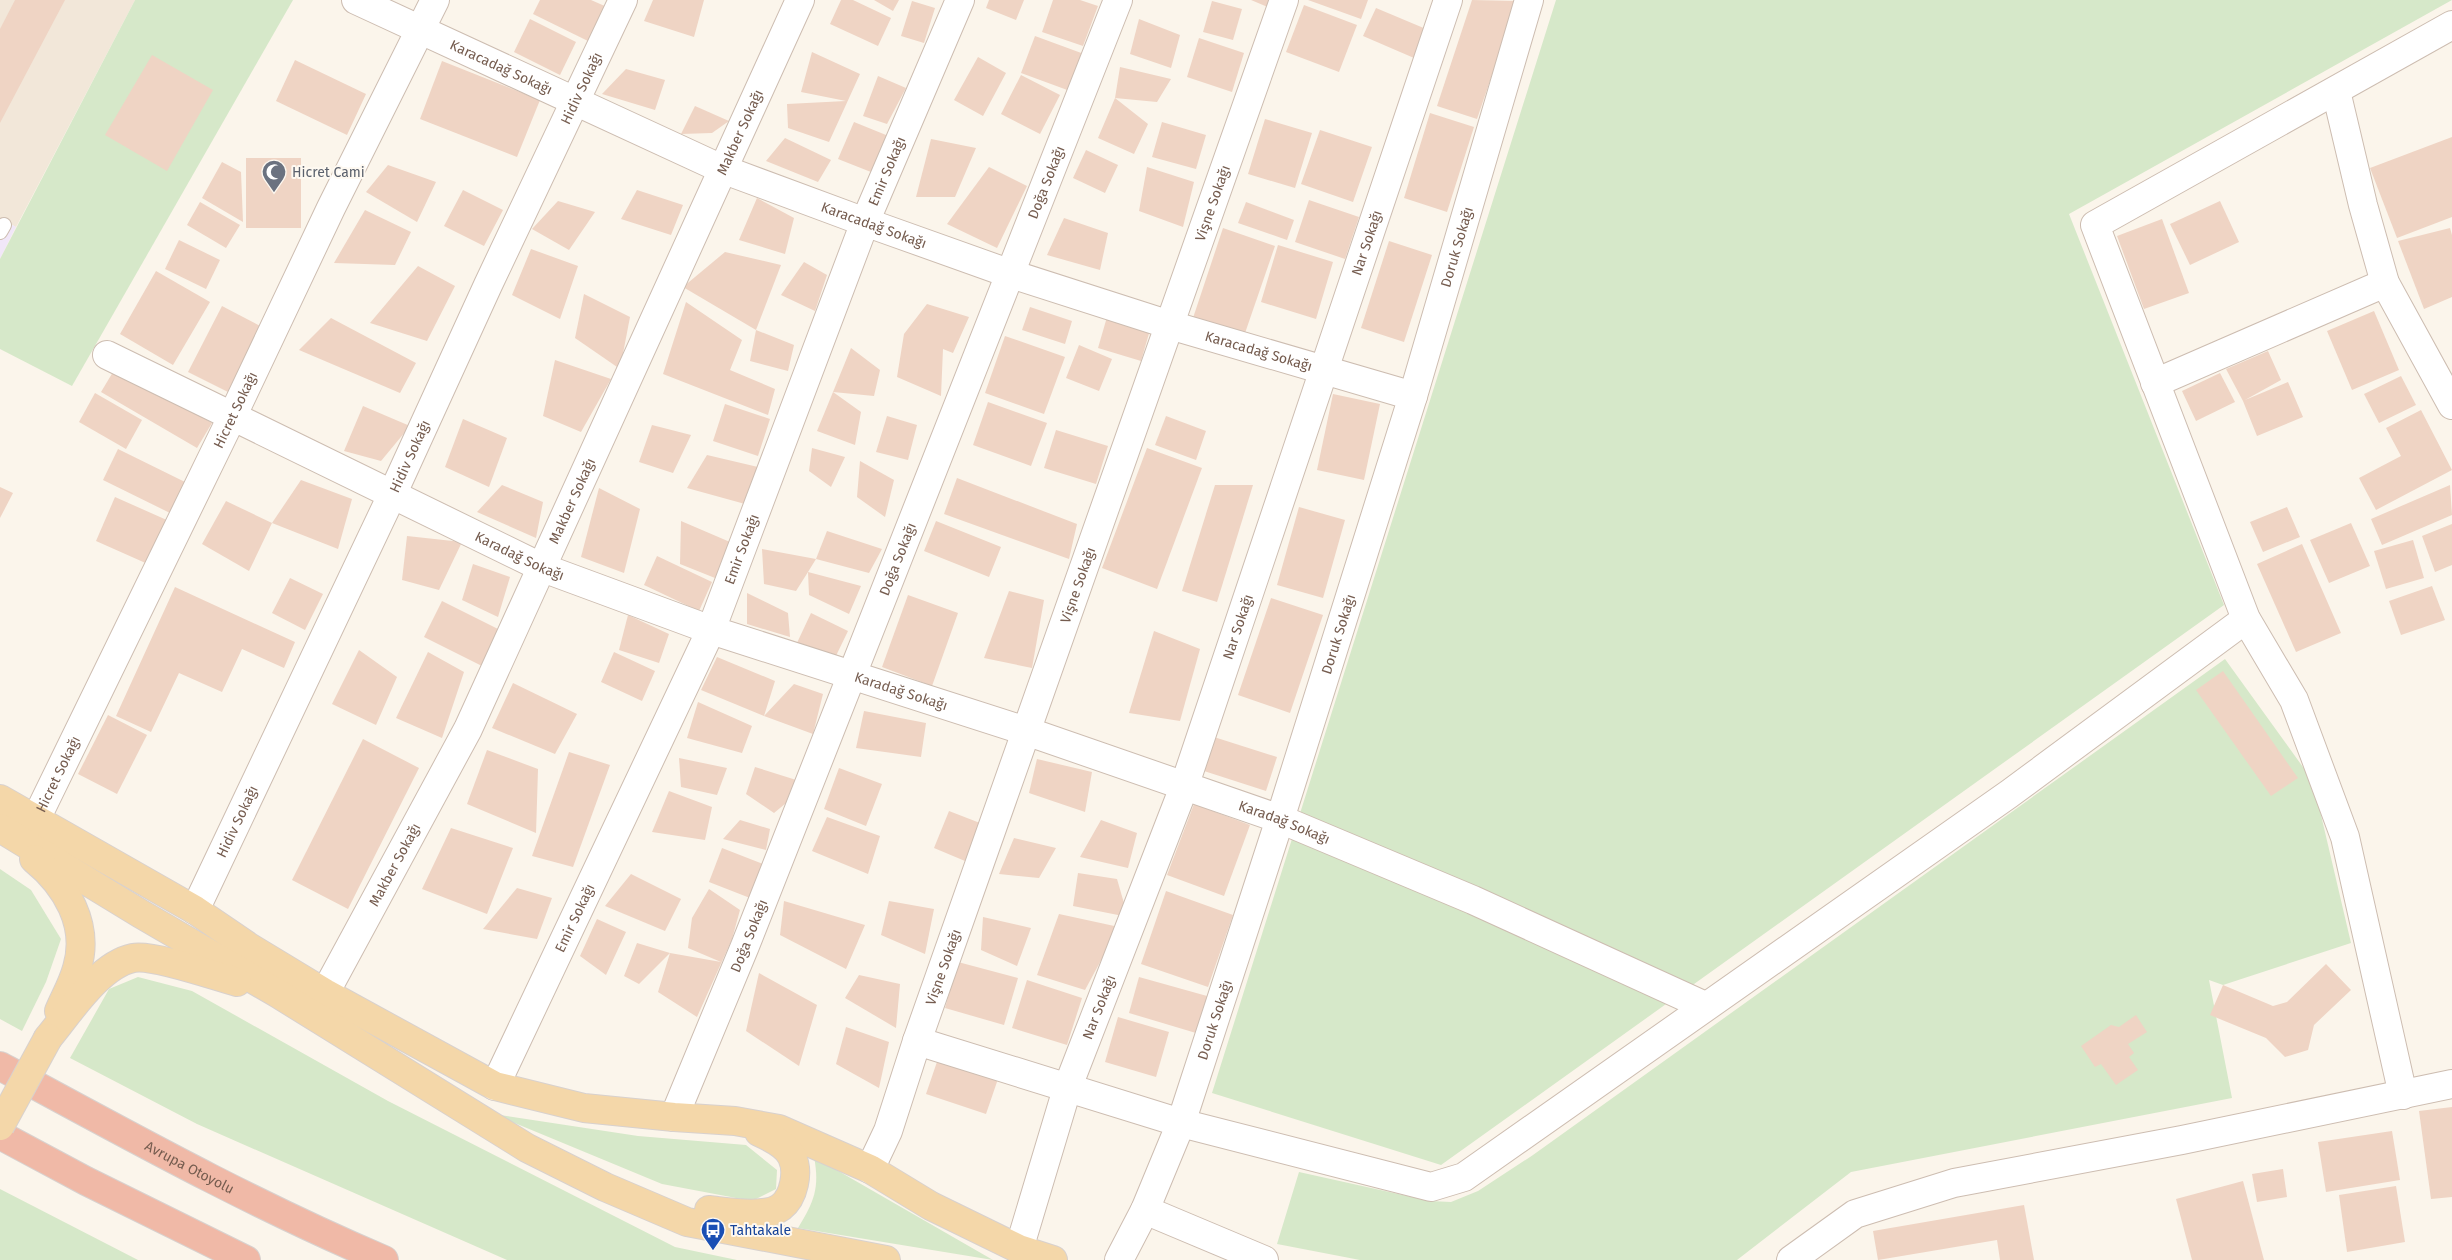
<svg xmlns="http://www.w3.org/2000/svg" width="2452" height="1260" font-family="'Fira Sans',sans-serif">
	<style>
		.residential { fill: #f2e7d9 }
		.education { fill: #f1e7f8 }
		.green { fill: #d6e8c9 }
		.building { fill: #efd4c4 }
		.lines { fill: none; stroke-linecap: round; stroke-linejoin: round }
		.service-casing { stroke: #cdbdb1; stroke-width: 16 }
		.minor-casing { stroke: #cdbdb1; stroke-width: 30 }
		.primary-casing { stroke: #d8d1ce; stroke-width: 30 }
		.motorway-casing { stroke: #d8d1ce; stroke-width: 30 }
		.service { stroke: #fff; stroke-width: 14 }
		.minor { stroke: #fff; stroke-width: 28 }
		.primary { stroke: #f4d7a9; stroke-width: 28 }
		.motorway { stroke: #f0b9a7; stroke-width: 28 }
		.primary-bridge-casing { stroke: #d8d1ce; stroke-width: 30; stroke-linecap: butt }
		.primary-bridge { stroke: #f4d7a9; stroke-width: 28 }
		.labels { text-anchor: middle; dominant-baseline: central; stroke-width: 4; stroke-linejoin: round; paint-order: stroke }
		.street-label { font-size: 14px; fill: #755c4f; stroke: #fef9f1 }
		.worship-label { font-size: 14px; fill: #5b616d; stroke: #fef9f1; text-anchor: start }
		.transit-label { font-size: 14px; fill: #164399; stroke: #fef9f1; text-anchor: start }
	</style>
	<rect width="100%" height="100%" fill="#fbf5eb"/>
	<!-- residential -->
	<path class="residential" d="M0,0H135L16,227L0,218Z"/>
	<!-- education -->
	<path class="education" d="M0,218L16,227L0,259Z"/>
	<!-- green -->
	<g class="green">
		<path d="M135,0H293L72,386L0,349V259Z"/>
		<path d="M1556,0H2452L2069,214L2224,605L1441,1165L1212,1093Z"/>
		<path d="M2225,659L2313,781L2351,943L2223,985L2209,980L2232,1098L1851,1172L1737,1260H1360L1277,1244L1299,1172L1430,1201L1451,1202L1478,1191L1533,1155Z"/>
		<path d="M0,869L31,890L61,939L46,982L22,1031L0,1019Z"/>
		<path d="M138,977L192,991L388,1101L675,1247L737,1260H507L197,1124L70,1058L109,989Z"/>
		<path d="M493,1114L638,1136L746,1145L777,1170L776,1189L752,1201L662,1184Z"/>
		<path d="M814,1157L993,1260L798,1228C814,1202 820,1188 814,1157Z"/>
		<path d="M0,1189L138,1260H0Z"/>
	</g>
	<!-- building -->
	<g class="building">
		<path d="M15,0H65L0,123V29Z"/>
		<path d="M540,0H591L607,7L590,42L533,14Z"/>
		<path d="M653,0H704L694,37L644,21Z"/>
		<path d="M841,0H853L891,18L878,46L830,24Z"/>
		<path d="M874,0H899L893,11Z"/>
		<path d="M989,0H1024L1016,20L986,8Z"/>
		<path d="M1053,0H1080L1098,6L1083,46L1042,32Z"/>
		<path d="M1251,0H1273L1270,8Z"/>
		<path d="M1308,0H1368L1361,19Z"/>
		<path d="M1472,0L1517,1L1477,119L1437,106Z"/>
		<path d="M912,1L935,8L924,43L901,36Z"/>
		<path d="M1212,1L1242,9L1233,40L1203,32Z"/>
		<path d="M1304,5L1357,25L1339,72L1286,52Z"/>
		<path d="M1376,8L1426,29L1414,58L1363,36Z"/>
		<path d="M530,19L576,42L560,75L514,52Z"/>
		<path d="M1139,19L1180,35L1171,68L1130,54Z"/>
		<path d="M1035,36L1084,54L1070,91L1021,73Z"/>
		<path d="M1199,38L1244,53L1232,92L1187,77Z"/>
		<path d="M812,52L860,74L829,142L788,128L787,104L846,101L801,92Z"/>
		<path d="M152,55L213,90L167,171L105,135Z"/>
		<path d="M978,57L1006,73L983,116L954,100Z"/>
		<path d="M295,60L366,94L347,135L276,101Z"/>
		<path d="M442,61L540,100L517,157L420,119Z"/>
		<path d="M1120,67L1171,79L1157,102L1115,98L1148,124L1134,154L1098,138L1115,98Z"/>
		<path d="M626,69L665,80L655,110L602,94Z"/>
		<path d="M1021,75L1060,95L1040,134L1001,114Z"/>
		<path d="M878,76L906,88L887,124L863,116Z"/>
		<path d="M695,106L729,121L712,133L681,134Z"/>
		<path d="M1430,113L1474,127L1447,212L1404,198Z"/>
		<path d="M1265,119L1312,133L1295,188L1248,174Z"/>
		<path d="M854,122L891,137L876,174L838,159Z"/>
		<path d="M1162,122L1206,135L1196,169L1152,157Z"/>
		<path d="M1320,130L1372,147L1353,202L1301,184Z"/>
		<path d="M2452,137V217L2397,238L2370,168Z"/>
		<path d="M785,138L831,160L818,182L766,161Z"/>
		<path d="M931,139L976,148L955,197H916Z"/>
		<path d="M1086,150L1118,165L1105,193L1073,178Z"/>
		<rect x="246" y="158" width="55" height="70"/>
		<path d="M222,162L241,172L243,222L202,198Z"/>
		<path d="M388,165L436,182L417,222L366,192Z"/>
		<path d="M989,167L1027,186L997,248L947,224Z"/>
		<path d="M1147,167L1194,182L1183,227L1139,211Z"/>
		<path d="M463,190L503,210L484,246L444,226Z"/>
		<path d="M637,190L683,205L671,235L621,219Z"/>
		<path d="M757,198L794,218L785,254L739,240Z"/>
		<path d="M1309,200L1359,217L1345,259L1295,242Z"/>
		<path d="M558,201L595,212L569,250L532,229Z"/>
		<path d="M2220,201L2239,242L2190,265L2170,224Z"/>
		<path d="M200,202L240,225L226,248L187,225Z"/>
		<path d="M1246,202L1294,220L1287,240L1238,223Z"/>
		<path d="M365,210L411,232L395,265L334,263Z"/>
		<path d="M1064,218L1108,233L1100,270L1047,255Z"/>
		<path d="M2162,219L2189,293L2144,309L2117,236Z"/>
		<path d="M1223,228L1275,246L1244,336L1193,318Z"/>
		<path d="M2450,228L2452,235V297L2424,309L2398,241Z"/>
		<path d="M179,240L220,260L206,289L165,269Z"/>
		<path d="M1389,241L1432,255L1404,342L1361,328Z"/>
		<path d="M1278,245L1333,262L1316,319L1261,302Z"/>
		<path d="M531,249L578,266L560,319L512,295Z"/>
		<path d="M725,252L781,265L756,330L683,287Z"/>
		<path d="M804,262L827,275L815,311L781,295Z"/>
		<path d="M418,266L455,286L427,341L370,323Z"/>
		<path d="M156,271L210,302L173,365L120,334Z"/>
		<path d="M584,294L630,317L620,369L575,338Z"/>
		<path d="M686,302L742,340L730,370L775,389L768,415L663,374Z"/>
		<path d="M927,304L969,317L953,353L943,349L941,396L897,377L904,334Z"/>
		<path d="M222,306L264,328L230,393L188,372Z"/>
		<path d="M1030,307L1072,321L1065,344L1022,330Z"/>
		<path d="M2374,311L2399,370L2352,390L2327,331Z"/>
		<path d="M1107,317L1150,330L1141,361L1098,348Z"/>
		<path d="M331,318L416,363L400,393L299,350Z"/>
		<path d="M756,330L794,345L788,371L750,361Z"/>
		<path d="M1005,336L1065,357L1044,414L985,393Z"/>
		<path d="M1079,345L1112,359L1099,391L1066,378Z"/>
		<path d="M851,348L880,370L874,396L833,392Z"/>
		<path d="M2268,351L2281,380L2245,400L2288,382L2303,417L2257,436L2243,401L2226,369Z"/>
		<path d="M555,360L611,379L581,432L543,416Z"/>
		<path d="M116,367L212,423L197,448L101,392Z"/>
		<path d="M2220,373L2235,402L2196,421L2182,391Z"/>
		<path d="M2401,376L2416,405L2379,423L2364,394Z"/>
		<path d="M833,392L861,412L855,445L817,431Z"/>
		<path d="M95,393L142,420L126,449L79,422Z"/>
		<path d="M1333,394L1380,404L1364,480L1317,470Z"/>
		<path d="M988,402L1047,423L1031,466L973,445Z"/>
		<path d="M725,404L770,419L758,456L713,441Z"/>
		<path d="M363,406L410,426L381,461L344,451Z"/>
		<path d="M2421,410L2452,470L2376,510L2359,478L2401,456L2386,428Z"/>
		<path d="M887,416L917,425L908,460L876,452Z"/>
		<path d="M1166,416L1206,431L1196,460L1155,445Z"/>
		<path d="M463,419L507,438L489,487L445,467Z"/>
		<path d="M652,425L691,435L673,473L639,462Z"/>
		<path d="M1056,430L1108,446L1096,484L1044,468Z"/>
		<path d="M812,448L845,457L831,487L809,471Z"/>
		<path d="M1147,448L1202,468L1157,589L1102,568Z"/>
		<path d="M118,449L185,482L170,513L103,480Z"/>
		<path d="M707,455L758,467L745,504L687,488Z"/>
		<path d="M860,461L894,480L885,517L857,497Z"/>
		<path d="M957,478L1077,524L1069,559L944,514Z"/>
		<path d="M301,480L352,499L338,549L272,523Z"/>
		<path d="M502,485L543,502L536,538L477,512Z"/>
		<path d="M1215,485H1253L1217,602L1182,591Z"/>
		<path d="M2450,485L2452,515L2382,545L2371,519Z"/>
		<path d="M0,487L13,493L0,518Z"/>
		<path d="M599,488L640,509L624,573L581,557Z"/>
		<path d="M115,497L169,521L150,565L96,541Z"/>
		<path d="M226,501L272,523L249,571L202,544Z"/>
		<path d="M1299,507L1345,520L1323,598L1277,585Z"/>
		<path d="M2287,507L2300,537L2263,552L2250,522Z"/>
		<path d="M681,521L730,542L715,578L680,564Z"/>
		<path d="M936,521L1001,547L989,577L924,551Z"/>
		<path d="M2351,523L2370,566L2329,583L2310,540Z"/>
		<path d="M2452,524V565L2435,572L2422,536Z"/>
		<path d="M827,531L882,549L869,573L816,559Z"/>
		<path d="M407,536L462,542L439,590L402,580Z"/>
		<path d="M2413,540L2424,578L2386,589L2374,551Z"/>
		<path d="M2302,544L2341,633L2296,652L2257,564Z"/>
		<path d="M762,549L816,559L808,572L861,586L849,614L809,595L808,572L796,591L764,584Z"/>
		<path d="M657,556L712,582L699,611L644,585Z"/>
		<path d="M473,564L510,577L498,617L462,600Z"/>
		<path d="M290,578L323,594L305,630L272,613Z"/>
		<path d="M2432,586L2445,620L2401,635L2389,601Z"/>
		<path d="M175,587L295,642L284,668L242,649L222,692L179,673L151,732L116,716Z"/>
		<path d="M1009,591L1044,600L1032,668L984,658Z"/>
		<path d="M747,593L788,613L790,637L747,624Z"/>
		<path d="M908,595L958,613L932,686L882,667Z"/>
		<path d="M1271,598L1323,615L1290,713L1238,695Z"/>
		<path d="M442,601L504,632L486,668L424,637Z"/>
		<path d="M811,613L848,631L833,662L796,645Z"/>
		<path d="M628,615L669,634L659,663L619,650Z"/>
		<path d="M1154,631L1200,649L1180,721L1129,713Z"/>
		<path d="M359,650L397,677L376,725L332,704Z"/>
		<path d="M428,652L464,672L442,738L396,718Z"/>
		<path d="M614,652L655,671L642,701L601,682Z"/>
		<path d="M717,657L775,681L764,716L701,690Z"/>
		<path d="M2223,671L2298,778L2271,796L2196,690Z"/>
		<path d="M513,683L577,714L555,754L492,728Z"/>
		<path d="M794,684L823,694L813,734L764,716Z"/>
		<path d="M698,702L752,726L742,753L687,738Z"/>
		<path d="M864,711L926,723L921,757L856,748Z"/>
		<path d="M108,715L147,735L117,794L78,774Z"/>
		<path d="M1214,737L1277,757L1266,791L1204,771Z"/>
		<path d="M363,739L419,768L348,909L292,880Z"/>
		<path d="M487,750L538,769L536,833L467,804Z"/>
		<path d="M569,752L610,765L573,867L532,856Z"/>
		<path d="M679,758L727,768L717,795L681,787Z"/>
		<path d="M1037,759L1092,772L1085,812L1029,793Z"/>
		<path d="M755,767L809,784L774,813L746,794Z"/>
		<path d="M839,768L882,784L866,826L824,809Z"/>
		<path d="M669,791L712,807L705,840L652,832Z"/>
		<path d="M1194,804L1250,825L1224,896L1167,875Z"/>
		<path d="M949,811L980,823L965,861L934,848Z"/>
		<path d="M827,817L880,836L868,874L812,851Z"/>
		<path d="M740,820L770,829L766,850L723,839Z"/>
		<path d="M1101,820L1137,833L1128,868L1080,857Z"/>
		<path d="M451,828L513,848L487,914L422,889Z"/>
		<path d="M1014,838L1056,848L1039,878L999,874Z"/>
		<path d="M722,848L763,864L750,898L709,882Z"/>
		<path d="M1078,873L1117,879L1128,917L1073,906Z"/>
		<path d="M631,874L681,899L665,931L605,906Z"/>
		<path d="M517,888L552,898L537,939L483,929Z"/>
		<path d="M709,889L740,910L732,939L697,1017L658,992L670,953L639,984L624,976L637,943L670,953L721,962L688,948L692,918Z"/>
		<path d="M1166,891L1233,915L1208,987L1141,964Z"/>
		<path d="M784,901L865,925L846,969L780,935Z"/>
		<path d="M889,901L934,909L925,954L881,935Z"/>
		<path d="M1059,914L1119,927L1085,990L1037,975Z"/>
		<path d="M983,917L1031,928L1017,966L981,950Z"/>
		<path d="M597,919L626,932L606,975L580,956Z"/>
		<path d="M958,962L1018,978L1004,1025L945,1008Z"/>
		<path d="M2326,964L2351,990L2314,1025L2308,1050L2285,1057L2266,1038L2210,1015L2223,985L2273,1006L2287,1002Z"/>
		<path d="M759,973L817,1005L799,1066L746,1031Z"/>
		<path d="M859,975L900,984L896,1028L845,998Z"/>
		<path d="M1139,977L1207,996L1196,1033L1129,1013Z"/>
		<path d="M1027,980L1082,998L1067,1045L1012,1028Z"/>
		<path d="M2136,1015L2147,1032L2128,1044L2134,1053L2129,1057L2138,1070L2116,1085L2101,1064L2095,1067L2081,1046L2111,1025L2119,1027Z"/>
		<path d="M1118,1017L1169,1032L1156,1077L1105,1062Z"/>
		<path d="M846,1027L889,1042L879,1088L836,1064Z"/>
		<path d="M939,1056L999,1076L986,1114L926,1094Z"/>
		<path d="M2452,1107V1197L2431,1199L2419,1111Z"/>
		<path d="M2392,1131L2400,1180L2326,1192L2318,1142Z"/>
		<path d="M2283,1169L2287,1197L2257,1202L2252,1174Z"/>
		<path d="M2243,1181L2264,1260H2192L2176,1199Z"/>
		<path d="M2396,1186L2405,1242L2347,1252L2339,1195Z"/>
		<path d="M2024,1205L2034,1260H2000L1997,1240L1878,1260L1873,1231Z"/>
	</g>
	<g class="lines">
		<defs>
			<path id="service" d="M0,232L4,225"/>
			<g id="minor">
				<path id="s1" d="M356,0L722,169L865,222L1011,274L1170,325L1413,396"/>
				<path d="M2336,91L2363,205L2385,283L2452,405"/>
				<path id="s2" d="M107,355L543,568L711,630L1026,731L1280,819L1473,900L1705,1006"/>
				<path d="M2155,383L2385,283"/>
				<path id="s3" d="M36,819L232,417L331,208L435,0"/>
				<path id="s4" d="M195,910L392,495L488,285L623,0"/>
				<path id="s5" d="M325,993L468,729L800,0"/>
				<path d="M917,1041L1181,1123L1431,1187L1464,1177L2009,794L2246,619"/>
				<path id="s6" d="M495,1086L711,630L865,222L960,0"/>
				<path d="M2403,1095L2345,837L2294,700L2246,619L2095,225L2452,25"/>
				<path id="s7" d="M674,1117L745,946L1118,0"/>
				<path id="s8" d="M870,1169L888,1131L917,1041L1284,0"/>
				<path d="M1145,1210L1264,1260"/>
				<path id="s9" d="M1019,1249L1067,1089L1184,787L1448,0"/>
				<path id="s10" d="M1119,1260L1145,1210L1181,1123L1280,819L1413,396L1529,0"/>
				<path d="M1791,1260L1855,1214L1954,1183L2182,1140L2452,1084"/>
			</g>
			<g id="primary">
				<path d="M0,799L195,910L249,947L325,993L495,1086L584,1108L674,1117L735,1121L779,1129L870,1169L931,1206L1019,1249L1053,1260"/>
				<path d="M0,828L141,914L277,993L527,1148L605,1187L687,1222L886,1260"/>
				<path d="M34,859C66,885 90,925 77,968C73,983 65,997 59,1011"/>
				<path d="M48,1038C69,1013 99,965 133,958C153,954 215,976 237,982"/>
				<path d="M709,1210C728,1212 765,1219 781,1207C794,1197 799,1172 792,1157C787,1145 770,1137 759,1132"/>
			</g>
			<g id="motorway">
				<path id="s11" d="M0,1066C126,1134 252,1204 384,1260"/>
				<path d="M0,1135L86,1181L246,1260"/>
			</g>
		</defs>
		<!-- service casing -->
		<use href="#service" class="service-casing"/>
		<!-- minor casing -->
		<use href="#minor" class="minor-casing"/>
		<!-- primary casing -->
		<use href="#primary" class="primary-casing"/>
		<!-- motorway casing -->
		<use href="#motorway" class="motorway-casing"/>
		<!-- service -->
		<use href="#service" class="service"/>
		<!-- minor -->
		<use href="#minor" class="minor"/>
		<!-- primary -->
		<use href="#primary" class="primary"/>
		<!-- motorway -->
		<use href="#motorway" class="motorway"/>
		<defs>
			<path id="primary-bridge" d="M0,1126L48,1038"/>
		</defs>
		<!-- primary-bridge casing -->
		<use href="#primary-bridge" class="primary-bridge-casing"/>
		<!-- primary-bridge -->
		<use href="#primary-bridge" class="primary-bridge"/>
	</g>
	<!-- icons -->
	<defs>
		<symbol id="mosque-pin" viewBox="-11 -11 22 30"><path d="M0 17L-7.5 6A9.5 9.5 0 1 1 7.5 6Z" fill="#6b7280" stroke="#fef9f1"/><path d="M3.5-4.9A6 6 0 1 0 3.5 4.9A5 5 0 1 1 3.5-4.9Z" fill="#fff"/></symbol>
		<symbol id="bus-pin" viewBox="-11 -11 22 30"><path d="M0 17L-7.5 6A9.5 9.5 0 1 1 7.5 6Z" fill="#1a4fb4" stroke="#fef9f1"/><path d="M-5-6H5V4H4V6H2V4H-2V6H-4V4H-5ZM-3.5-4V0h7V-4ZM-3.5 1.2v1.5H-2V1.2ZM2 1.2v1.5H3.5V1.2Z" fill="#fff"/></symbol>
	</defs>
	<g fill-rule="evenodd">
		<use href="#mosque-pin" x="260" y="158" width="28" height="38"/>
		<use href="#bus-pin" x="699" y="1216" width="28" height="38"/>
	</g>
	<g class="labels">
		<!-- street labels -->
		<g class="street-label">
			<text stroke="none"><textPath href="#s1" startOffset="160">Karacadağ Sokağı</textPath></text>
			<text stroke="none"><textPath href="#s4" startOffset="908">Hidiv Sokağı</textPath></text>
			<text stroke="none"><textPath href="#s5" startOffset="956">Makber Sokağı</textPath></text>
			<text stroke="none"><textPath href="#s6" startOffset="996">Emir Sokağı</textPath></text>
			<text stroke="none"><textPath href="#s7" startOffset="1006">Doğa Sokağı</textPath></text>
			<text stroke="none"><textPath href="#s8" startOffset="1025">Vişne Sokağı</textPath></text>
			<text stroke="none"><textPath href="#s1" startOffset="565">Karacadağ Sokağı</textPath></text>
			<text stroke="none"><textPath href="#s9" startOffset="1065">Nar Sokağı</textPath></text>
			<text stroke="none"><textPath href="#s10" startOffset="1069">Doruk Sokağı</textPath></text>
			<text stroke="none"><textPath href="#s1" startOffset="970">Karacadağ Sokağı</textPath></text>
			<text stroke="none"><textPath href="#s3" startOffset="455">Hicret Sokağı</textPath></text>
			<text stroke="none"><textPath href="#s4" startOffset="502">Hidiv Sokağı</textPath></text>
			<text stroke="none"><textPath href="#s5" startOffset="551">Makber Sokağı</textPath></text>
			<text stroke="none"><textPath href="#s6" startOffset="591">Emir Sokağı</textPath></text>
			<text stroke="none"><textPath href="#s2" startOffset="459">Karadağ Sokağı</textPath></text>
			<text stroke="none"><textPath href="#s7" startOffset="601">Doğa Sokağı</textPath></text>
			<text stroke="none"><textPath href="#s8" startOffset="620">Vişne Sokağı</textPath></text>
			<text stroke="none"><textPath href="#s9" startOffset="660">Nar Sokağı</textPath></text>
			<text stroke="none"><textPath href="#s10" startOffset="664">Doruk Sokağı</textPath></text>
			<text stroke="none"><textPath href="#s2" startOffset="864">Karadağ Sokağı</textPath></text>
			<text stroke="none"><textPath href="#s3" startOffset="50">Hicret Sokağı</textPath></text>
			<text stroke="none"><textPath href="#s4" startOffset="98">Hidiv Sokağı</textPath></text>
			<text stroke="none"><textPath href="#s2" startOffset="1269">Karadağ Sokağı</textPath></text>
			<text stroke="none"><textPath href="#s5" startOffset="146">Makber Sokağı</textPath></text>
			<text stroke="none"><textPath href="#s6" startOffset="186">Emir Sokağı</textPath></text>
			<text stroke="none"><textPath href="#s7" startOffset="196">Doğa Sokağı</textPath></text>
			<text stroke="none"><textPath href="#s8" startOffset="215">Vişne Sokağı</textPath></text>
			<text stroke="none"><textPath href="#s9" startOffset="255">Nar Sokağı</textPath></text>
			<text stroke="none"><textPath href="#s10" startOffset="259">Doruk Sokağı</textPath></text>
			<text stroke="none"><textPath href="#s11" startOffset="215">Avrupa Otoyolu</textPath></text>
		</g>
		<!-- worship labels -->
		<g class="worship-label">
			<text x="292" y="172">Hicret Cami</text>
		</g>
		<!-- transit labels -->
		<g class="transit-label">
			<text x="730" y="1230">Tahtakale</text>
		</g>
	</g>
</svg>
